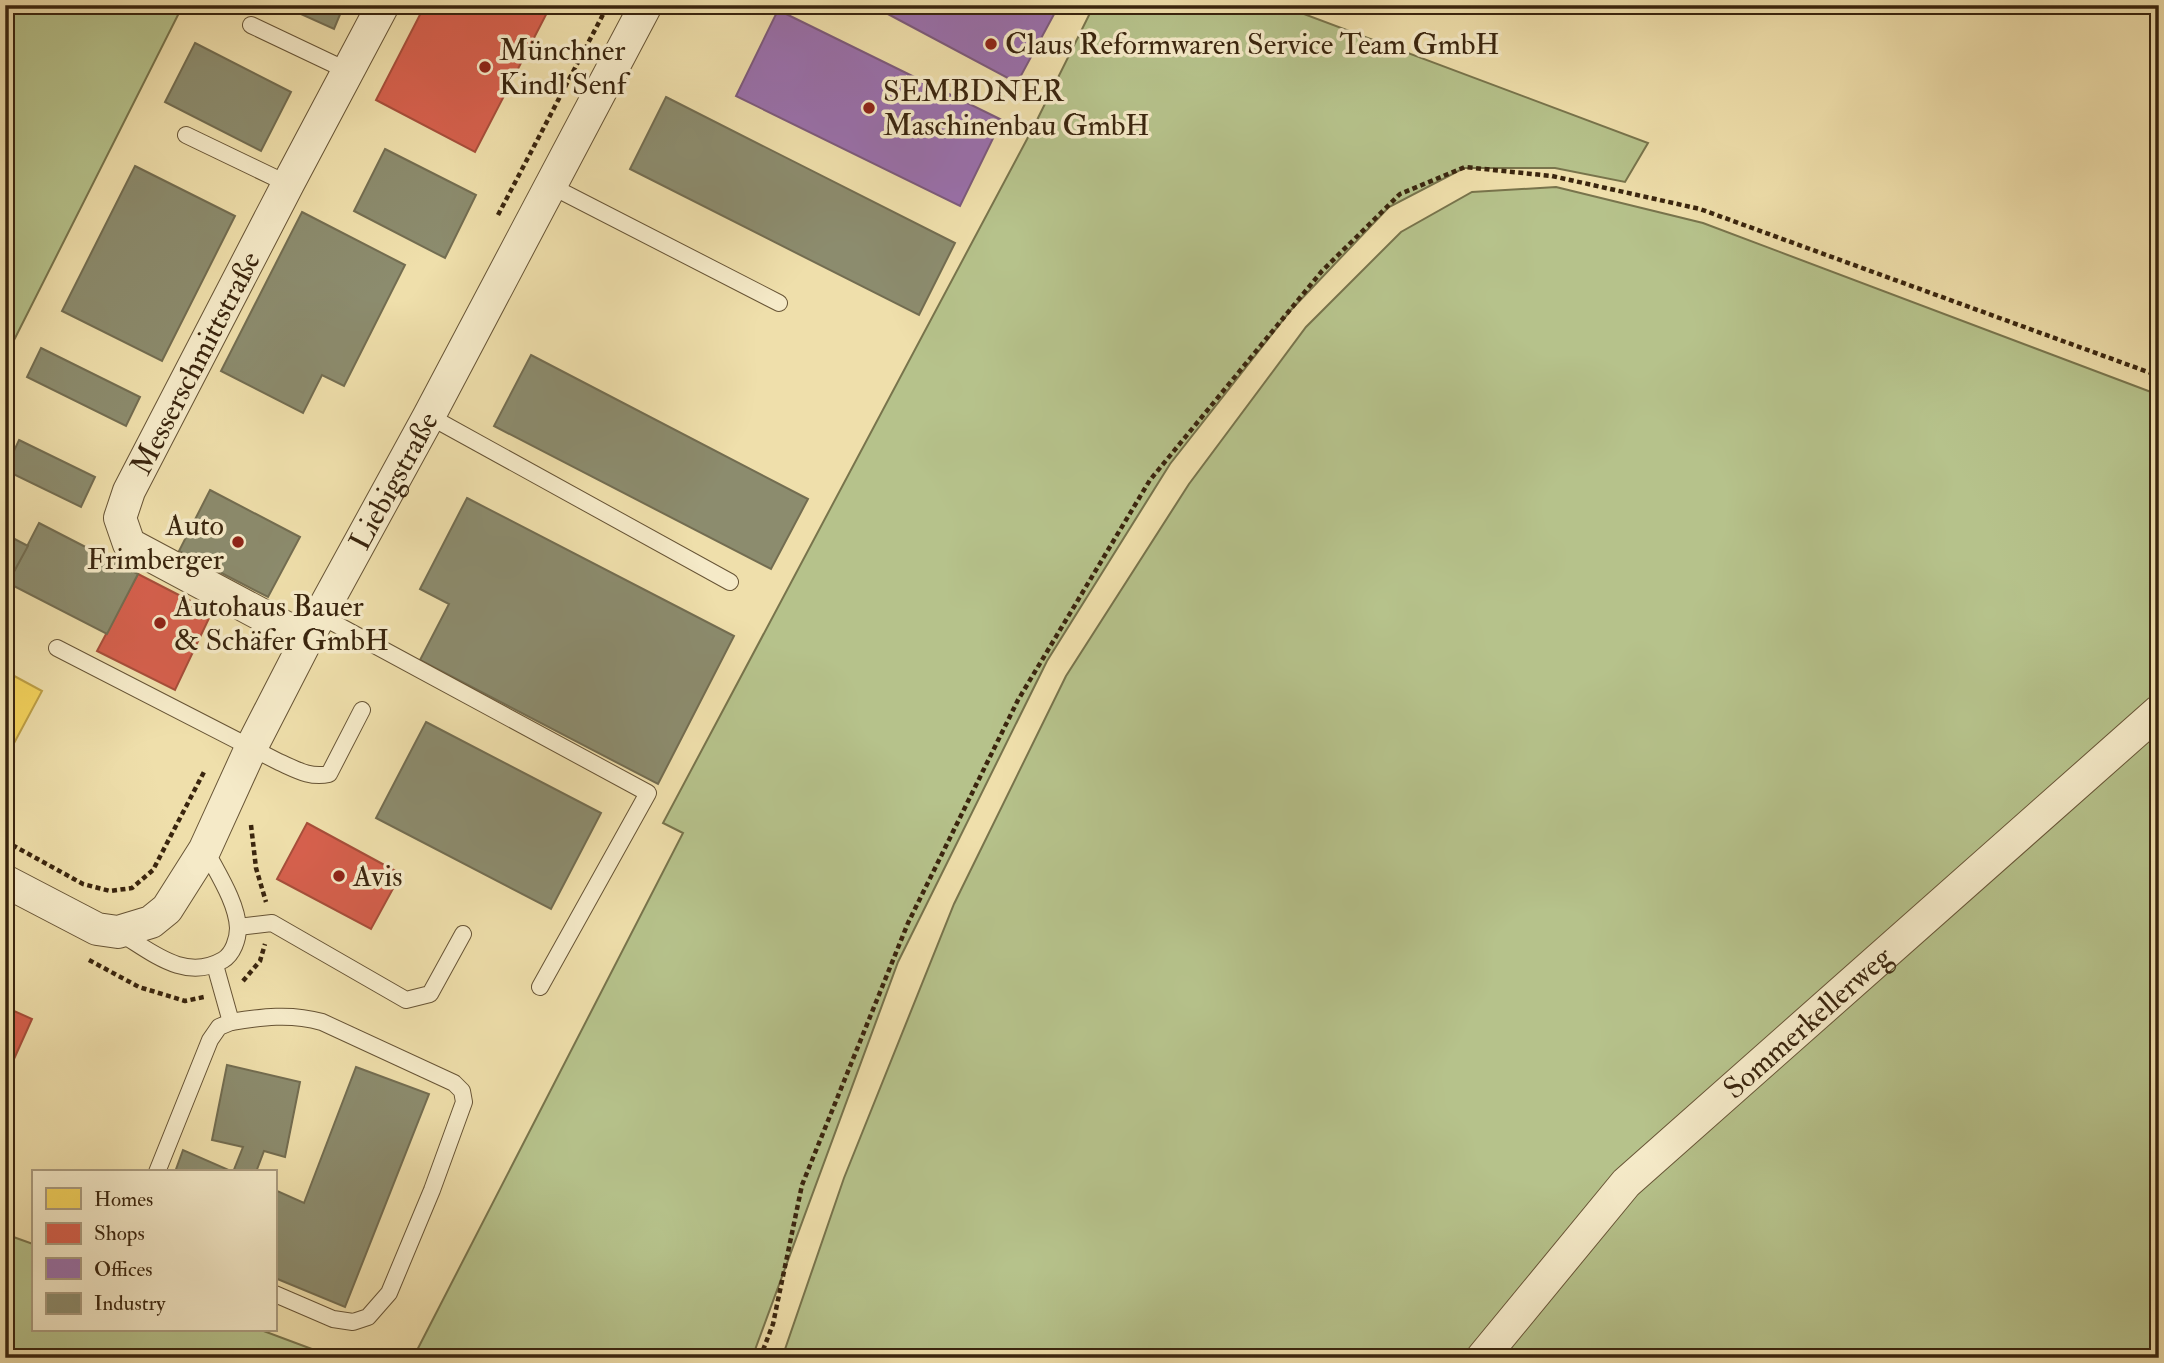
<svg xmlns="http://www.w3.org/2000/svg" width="2164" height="1363" font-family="'IM FELL Double Pica',serif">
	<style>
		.green { fill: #b6c28b; stroke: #78744c; stroke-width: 2 }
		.homes { fill: #f6d55c; stroke: #bea045; stroke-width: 2 }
		.shops { fill: #d6604d; stroke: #a74e3a; stroke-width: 2 }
		.offices { fill: #9970ab; stroke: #7c5a7c; stroke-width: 2 }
		.industry { fill: #8c8c6e; stroke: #736d51; stroke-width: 2 }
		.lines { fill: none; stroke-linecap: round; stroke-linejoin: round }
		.service-casing { stroke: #675435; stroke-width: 18 }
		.minor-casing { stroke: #675435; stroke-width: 34 }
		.path { stroke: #3a250e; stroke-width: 4.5; stroke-dasharray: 5 3.5; stroke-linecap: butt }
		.service { stroke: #f5eac8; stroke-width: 16 }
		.minor { stroke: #f5eac8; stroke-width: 32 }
		.poi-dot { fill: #8f2418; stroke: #f5eac8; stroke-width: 2.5 }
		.labels { text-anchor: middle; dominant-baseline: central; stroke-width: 7; stroke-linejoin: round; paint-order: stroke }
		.poi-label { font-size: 30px; fill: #3a250e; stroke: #f5eac8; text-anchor: start }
		.street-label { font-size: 30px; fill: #3a250e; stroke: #f5eac8 }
	</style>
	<rect width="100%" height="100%" fill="#efdfab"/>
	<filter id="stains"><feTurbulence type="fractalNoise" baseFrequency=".00286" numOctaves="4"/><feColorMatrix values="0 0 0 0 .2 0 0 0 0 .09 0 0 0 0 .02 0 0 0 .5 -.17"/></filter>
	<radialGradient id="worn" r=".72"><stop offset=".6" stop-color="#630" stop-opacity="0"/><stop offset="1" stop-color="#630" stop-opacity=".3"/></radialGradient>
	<!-- green -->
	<g class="green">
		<path d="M5,5H183L5,358Z"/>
		<path d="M1094,5H1280L1648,143L1625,182L1555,168H1464L1389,207L1291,310L1170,464L1047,661L898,962L752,1358H413L683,833L663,823L1034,126Z"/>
		<path d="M1556,187L1703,223L2159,395V1358H782L844,1178L954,904L1066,676L1189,484L1306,327L1401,232L1472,192Z"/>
		<path d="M5,1234L33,1244V1330H261L336,1358H5Z"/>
	</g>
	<!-- homes -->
	<path class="homes" d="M5,671L42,691L5,760Z"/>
	<!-- shops -->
	<g class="shops">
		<path d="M425,5H551L475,152L376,100Z"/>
		<path d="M138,574L212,612L175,690L97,651Z"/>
		<path d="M307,823L401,874L371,929L277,879Z"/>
		<path d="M5,1007L32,1019L5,1079Z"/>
	</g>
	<!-- offices -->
	<g class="offices">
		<path d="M871,5H1059L1017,83Z"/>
		<path d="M778,10L1002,120L960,206L736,96Z"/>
	</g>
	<!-- industry -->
	<g class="industry">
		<path d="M281,5H344L334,29Z"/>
		<path d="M195,43L291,92L261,151L165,102Z"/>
		<path d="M666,97L955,243L919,315L630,169Z"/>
		<path d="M385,149L476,195L445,258L354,211Z"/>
		<path d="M135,166L235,216L162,361L62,311Z"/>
		<path d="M302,212L405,265L344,386L322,375L303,413L221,371Z"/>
		<path d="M41,348L140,397L126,426L27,377Z"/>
		<path d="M531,355L808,499L771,569L494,426Z"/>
		<path d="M19,440L95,477L81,507L5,470Z"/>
		<path d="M210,490L300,537L268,597L179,551Z"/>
		<path d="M467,498L734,636L658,784L420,660L449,604L420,589Z"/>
		<path d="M39,523L138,574L107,634L8,583Z"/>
		<path d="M5,534L28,546L5,588Z"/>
		<path d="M426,722L601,813L551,909L376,818Z"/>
		<path d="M227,1065L300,1082L285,1157L264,1151L256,1172H175L183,1150L233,1172L243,1147L212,1140Z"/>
		<path d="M356,1067L429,1094L345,1307L275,1278V1190L304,1203Z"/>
	</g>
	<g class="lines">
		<defs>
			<g id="service">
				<path d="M251,25L348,71"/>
				<path d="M186,135L288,184"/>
				<path d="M551,186L779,303"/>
				<path d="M429,416L730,582"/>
				<path d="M319,615L648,793L540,987"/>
				<path d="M57,648L279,762C297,770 310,778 329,774L362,710"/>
				<path d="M238,927L272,923L406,1000L430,994L463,934"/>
				<path d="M120,933C152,952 185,982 223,960C233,954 238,939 238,928C237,902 216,871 205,849"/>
				<path d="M215,965L231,1022C261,1017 291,1013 322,1022L454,1083L462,1091L464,1102L432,1190L389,1293L368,1317L353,1322L333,1319L275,1294"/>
				<path d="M157,1172L210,1040L219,1027L231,1022"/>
			</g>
			<g id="minor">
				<path id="s1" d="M307,639L129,544L120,518L129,491L288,184L383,5"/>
				<path id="s2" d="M5,881L97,929L118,932L151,922L167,909L205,849L251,748L307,639L429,416L646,5"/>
				<path id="s3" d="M1482,1358L1626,1183L2159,711"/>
			</g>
		</defs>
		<!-- service casing -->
		<use href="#service" class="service-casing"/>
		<!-- minor casing -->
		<use href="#minor" class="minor-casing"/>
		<!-- path -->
		<g class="path">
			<path d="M498,215L608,5"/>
			<path d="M251,825L256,868L266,902"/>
			<path d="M5,841L83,884L110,891L132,888L153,870L205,770"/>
			<path d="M89,960L139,987L185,1001L204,997"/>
			<path d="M243,981L260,961L265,944"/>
			<path d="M760,1358L773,1324L802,1185L908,923L1018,700L1150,480L1322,271L1400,194L1465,167L1552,176L1700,209L2159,376"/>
		</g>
		<!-- service -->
		<use href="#service" class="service"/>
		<!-- minor -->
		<use href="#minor" class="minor"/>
	</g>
	<!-- markers -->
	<g class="poi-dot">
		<circle cx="991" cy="44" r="7"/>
		<circle cx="485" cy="67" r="7"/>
		<circle cx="869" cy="108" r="7"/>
		<circle cx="238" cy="542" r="7"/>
		<circle cx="160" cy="623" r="7"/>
		<circle cx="339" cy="876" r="7"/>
	</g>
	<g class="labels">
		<!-- poi labels -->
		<g class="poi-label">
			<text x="1005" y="44">Claus Reformwaren Service Team GmbH</text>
			<text x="499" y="50">Münchner<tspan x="499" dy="34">Kindl Senf</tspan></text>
			<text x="883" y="91">SEMBDNER<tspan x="883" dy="34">Maschinenbau GmbH</tspan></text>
			<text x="224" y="525" text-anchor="end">Auto<tspan x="224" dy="34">Frimberger</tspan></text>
			<text x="174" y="606">Autohaus Bauer<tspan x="174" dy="34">&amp; Schäfer GmbH</tspan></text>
			<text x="353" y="876">Avis</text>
		</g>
		<!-- street labels -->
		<g class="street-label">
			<text stroke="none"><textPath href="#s1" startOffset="402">Messerschmittstraße</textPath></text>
			<text stroke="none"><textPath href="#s2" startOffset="665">Liebigstraße</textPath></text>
			<text stroke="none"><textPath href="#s3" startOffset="469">Sommerkellerweg</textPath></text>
		</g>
	</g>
	<!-- margin -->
	<rect width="2164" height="1363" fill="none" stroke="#efdfab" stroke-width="28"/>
	<rect x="7" y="7" width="2150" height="1349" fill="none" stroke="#3a250e" stroke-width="3.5"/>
	<rect x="14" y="14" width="2136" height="1335" fill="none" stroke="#3a250e" stroke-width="2"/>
	<!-- legend -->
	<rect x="32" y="1170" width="245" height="161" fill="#f5eac8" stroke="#aa9b7e" stroke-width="2"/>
	<rect x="46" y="1188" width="35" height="21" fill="#f6d55c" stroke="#aa9b7e" stroke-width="2"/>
	<text x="94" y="1206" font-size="21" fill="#3a250e">Homes</text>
	<rect x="46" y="1223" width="35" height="21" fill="#d6604d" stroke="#aa9b7e" stroke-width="2"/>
	<text x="94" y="1240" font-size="21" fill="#3a250e">Shops</text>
	<rect x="46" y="1258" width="35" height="21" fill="#9970ab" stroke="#aa9b7e" stroke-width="2"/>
	<text x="94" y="1276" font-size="21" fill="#3a250e">Offices</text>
	<rect x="46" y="1293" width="35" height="21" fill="#8c8c6e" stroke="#aa9b7e" stroke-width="2"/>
	<text x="94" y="1310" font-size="21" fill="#3a250e">Industry</text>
	<rect width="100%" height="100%" filter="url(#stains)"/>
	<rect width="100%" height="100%" fill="url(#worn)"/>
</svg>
